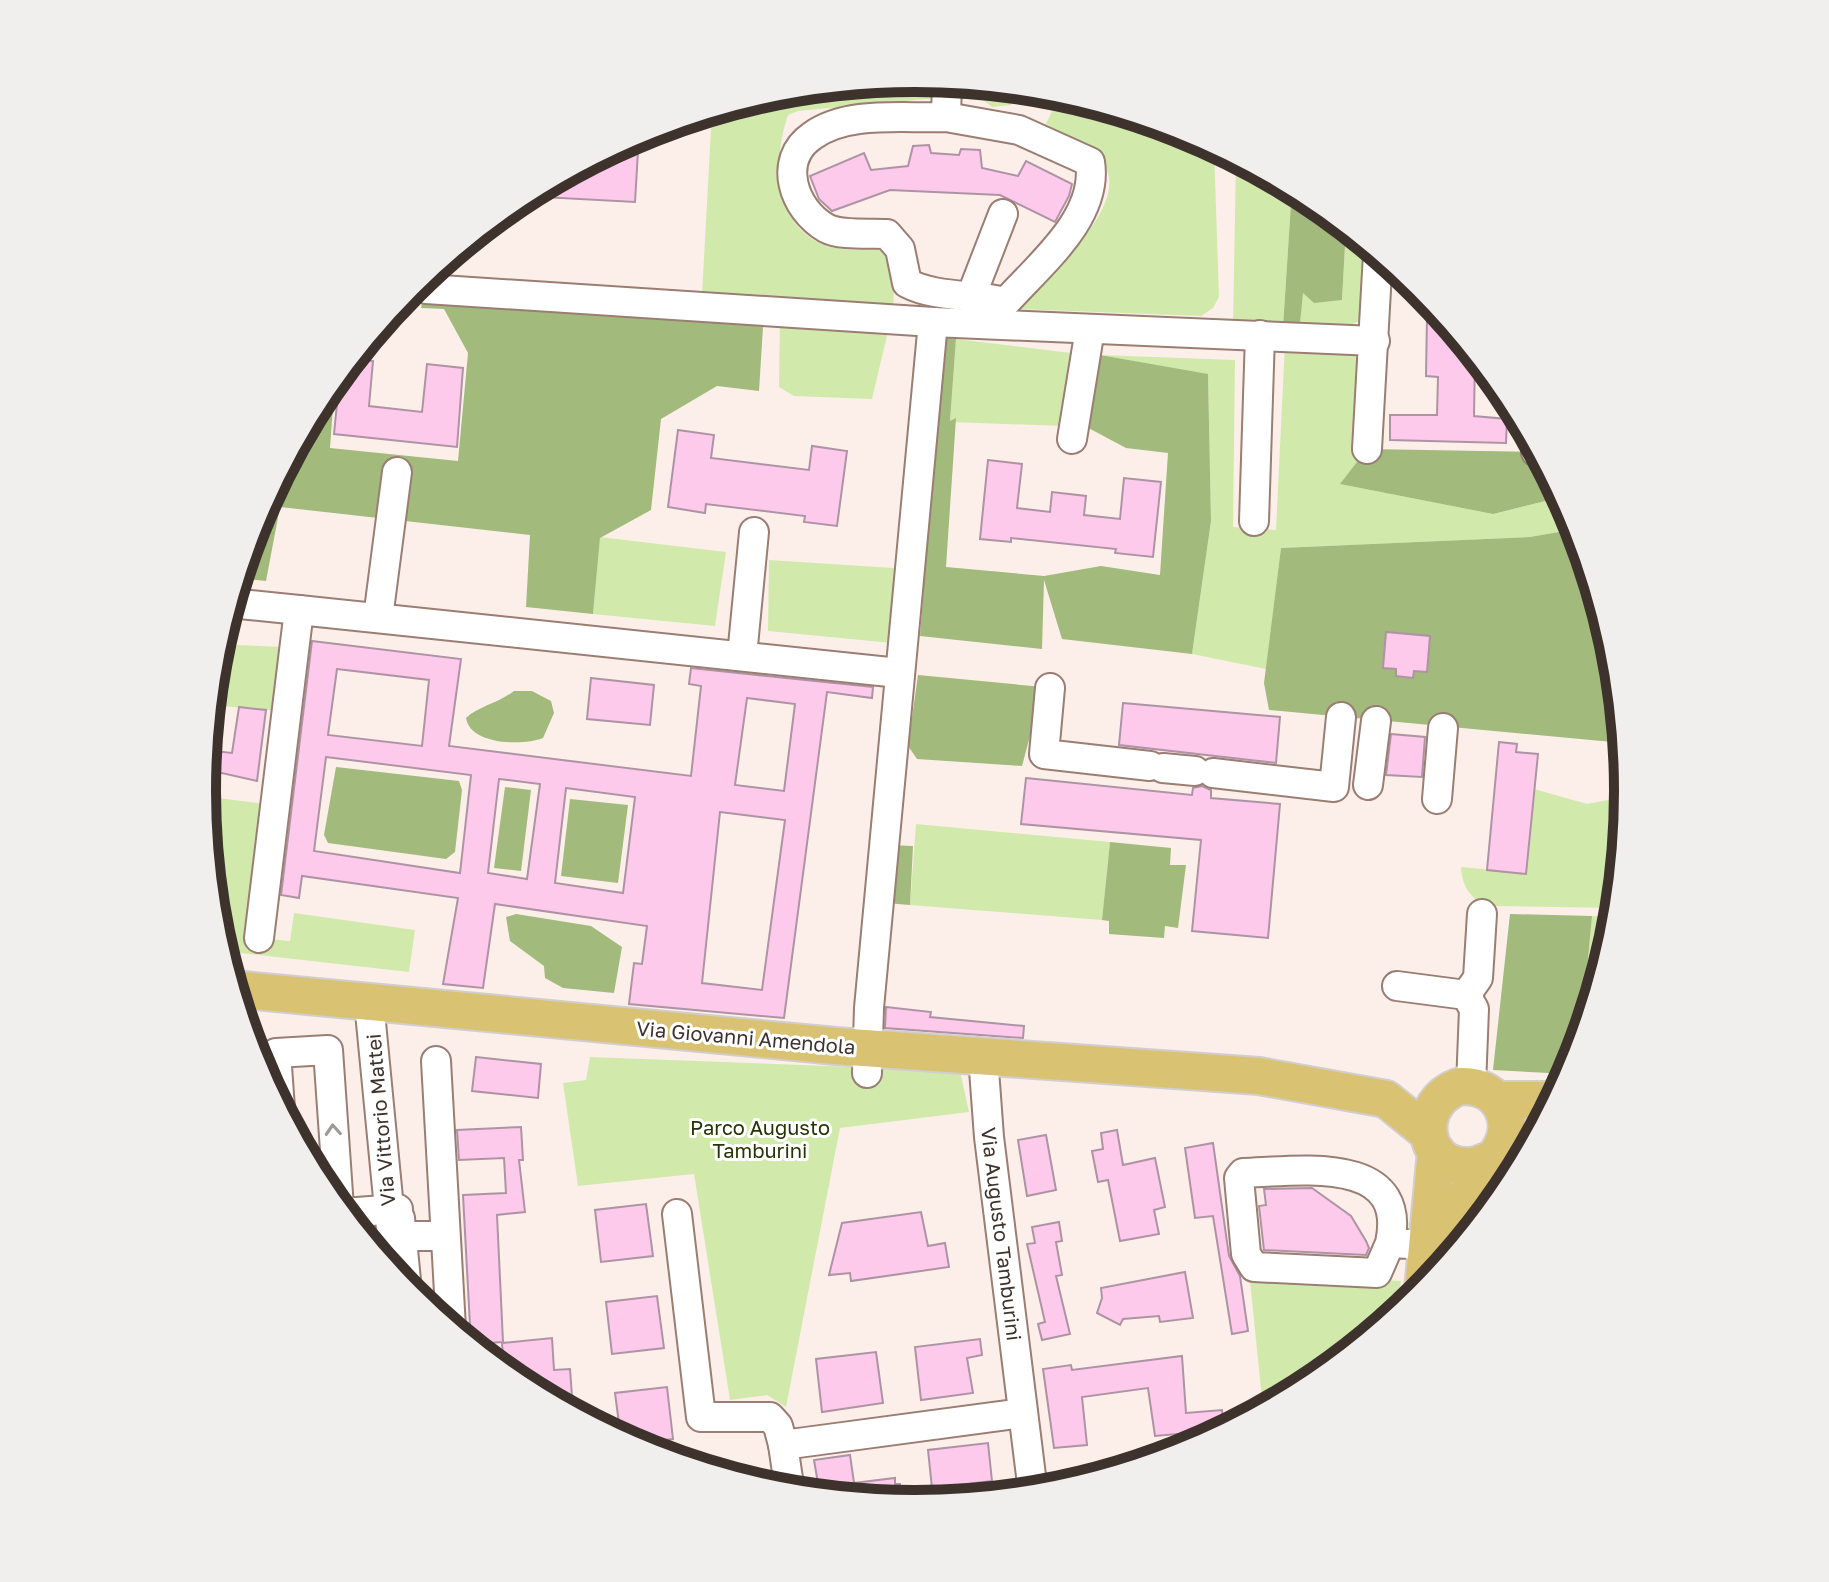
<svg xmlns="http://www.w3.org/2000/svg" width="1829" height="1582" font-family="'Golos Text',sans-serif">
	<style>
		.green { fill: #d1eaab }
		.forest { fill: #a2ba7b }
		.building { fill: #fdcaeb; stroke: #ae93a4; stroke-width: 2; fill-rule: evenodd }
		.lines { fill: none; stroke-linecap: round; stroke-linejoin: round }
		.minor-casing { stroke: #9a7d73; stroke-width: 32 }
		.major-casing { stroke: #d1cecd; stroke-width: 40 }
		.minor { stroke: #fff; stroke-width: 28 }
		.major { stroke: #d9c271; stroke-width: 36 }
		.oneway { stroke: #9e9896 }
		.labels { text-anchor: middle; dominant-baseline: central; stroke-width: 6; stroke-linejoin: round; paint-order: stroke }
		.street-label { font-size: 20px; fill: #3e322d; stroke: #fff }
		.park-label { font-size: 20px; fill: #253404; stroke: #fff }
		.rim { fill: none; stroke: #3e322d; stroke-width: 10 }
	</style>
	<rect width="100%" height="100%" fill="#fcefea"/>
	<!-- green -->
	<g class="green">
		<path d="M915,78L939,80L938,98L798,111L788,115C773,159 772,224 824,245C842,252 867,249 886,250L895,273L893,308L702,295L712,111L776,92Z"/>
		<path d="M961,83L1019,88L1011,105L992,107Z"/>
		<path d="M1060,94L1188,132L1214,147L1219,297L1213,308L1201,316L1017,309C1043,280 1127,210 1106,168C1097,148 1063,135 1046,124Z"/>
		<path d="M1236,159L1292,188L1283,327L1233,324Z"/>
		<path d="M1346,227L1371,248C1368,316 1380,334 1300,324L1303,292L1342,300Z"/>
		<path d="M780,316L890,323L872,399L794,396L779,387Z"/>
		<path d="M956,339L1071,353L1064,426L950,422Z"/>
		<path d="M1285,343L1350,349L1359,355L1362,456L1341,484L1493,514L1562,497L1576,529L1530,537L1281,548L1266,669L1192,654L1211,521L1208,375L1100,355L1235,360L1233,527L1276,530Z"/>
		<path d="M600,537L726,552L715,626L593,614Z"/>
		<path d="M769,560L909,569L902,644L768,631Z"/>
		<path d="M235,645L284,647L279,711L210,705L216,650L228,651Z"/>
		<path d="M1626,780L1616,908L1488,906C1470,899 1462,886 1461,867L1526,873L1534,789L1587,804L1623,797Z"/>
		<path d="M202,796L275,805L259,938L290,941L294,913L415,930L409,972L222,951L215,930Z"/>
		<path d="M916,824L1110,842L1102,920L910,905Z"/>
		<path d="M1592,916H1615L1614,931L1585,1025H1582Z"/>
		<path d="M590,1057L960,1071L969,1112L840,1128L786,1407L767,1395L730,1400L694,1174L578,1186L563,1083L586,1080Z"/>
		<path d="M1249,1271L1401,1281L1397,1313L1310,1384L1263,1409Z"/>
	</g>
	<!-- forest -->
	<g class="forest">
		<path d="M1292,188L1311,198L1346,227L1342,300L1314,303L1303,293L1300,324L1283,327Z"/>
		<path d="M426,289L764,311L759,391L717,386L661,419L651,510L600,538L593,614L526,607L530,535L280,507L266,581L238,578L256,518L322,395L335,379L330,448L458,461L468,353L444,309L421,308Z"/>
		<path d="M943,336L956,339L950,421L956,418L946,567L1044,576L1101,566L1160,575L1168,453L1126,448L1066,416L1100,355L1208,374L1211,521L1192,654L1062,639L1044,580L1042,649L920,636Z"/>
		<path d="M1536,448L1562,497L1493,514L1340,484L1367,449L1535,452Z"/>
		<path d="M1576,529L1614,652L1623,743L1269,710L1264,683L1281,548L1530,537Z"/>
		<path d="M918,675L1043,687L1022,766L917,759L908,746Z"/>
		<path d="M514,691H532L551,701L554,713L543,738C523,746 470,745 466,718C479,706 497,704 514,691Z"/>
		<path d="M336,767L459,781L462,790L455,852L446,859L328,843L324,835Z"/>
		<path d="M505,787L531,790L521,871L494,868Z"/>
		<path d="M570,799L628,805L618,883L561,876Z"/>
		<path d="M1110,842L1171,848L1170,865H1186L1178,928L1165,926L1164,938L1109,934V921L1102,920Z"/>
		<path d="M889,845L913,846L910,905L886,903Z"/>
		<path d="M516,914L591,926L622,947L614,993L563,988L545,978L544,966L510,941L506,917Z"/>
		<path d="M1510,914L1592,916L1582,1024L1585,1025L1568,1074L1493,1070Z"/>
	</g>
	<!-- building -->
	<g class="building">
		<path d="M639,134L635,202L523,196L556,178Z"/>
		<path d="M929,145L931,153L959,155L961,149L980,150L982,168L1018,176L1026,161L1072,184L1069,196L1055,222L1000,195L890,190L832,211L819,199L810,176L864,153L871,170L908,166L913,146Z"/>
		<path d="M1427,315H1442L1475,356L1474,416L1507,419L1506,443L1390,440V415H1437L1438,377L1426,376Z"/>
		<path d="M352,358L373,361L369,406L422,412L427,364L463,368L457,447L334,434L340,373Z"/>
		<path d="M678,430L714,435L711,458L809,470L812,446L847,451L837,526L804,522L805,516L706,504L705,513L668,507Z"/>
		<path d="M988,460L1022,464L1017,508L1050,512L1052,492L1086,496L1084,515L1120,519L1124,478L1161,482L1153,557L1115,553L1116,549L1011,538V542L980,539Z"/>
		<path d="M1386,632L1430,636L1427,672L1414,671L1413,678L1396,676V669L1383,668Z"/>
		<path d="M312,641L461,659L449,746L691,776L701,686L689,684L691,668L873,687L872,698L827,692L784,1018L629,1004L634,963L642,964L647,926L495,904L483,988L443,984L458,898L302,876L299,898L281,895ZM337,669L429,680L422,746L328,735ZM747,698L795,704L784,791L735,785ZM326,757L471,775L460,873L314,851ZM499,779L540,784L527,879L488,873ZM566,788L635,797L623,893L555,883ZM720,812L785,820L762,990L702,983Z"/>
		<path d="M591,678L654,685L650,725L587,719Z"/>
		<path d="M1123,703L1280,717L1276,763L1119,745Z"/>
		<path d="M239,707L266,710L257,781L204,769L206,750L232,753Z"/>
		<path d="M1391,734L1425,737L1422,777L1386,775Z"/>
		<path d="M1499,742L1517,744L1516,752L1538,754L1526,874L1487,870Z"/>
		<path d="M1026,778L1192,795L1193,788L1202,786L1211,790V798L1280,804L1268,938L1192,931L1201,840L1021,824Z"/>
		<path d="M886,1007L931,1012L930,1017L1024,1026L1023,1038L885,1028Z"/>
		<path d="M476,1057L541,1064L538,1098L472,1091Z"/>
		<path d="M521,1127L523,1160H519L525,1212L497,1215L503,1342L471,1344L463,1195L506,1193L504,1158L459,1160L457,1130Z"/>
		<path d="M1117,1130L1123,1165L1155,1158L1165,1207L1154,1210L1159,1234L1120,1241L1108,1180L1098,1182L1092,1151L1103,1149L1101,1133Z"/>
		<path d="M1046,1135L1056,1190L1027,1196L1018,1140Z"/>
		<path d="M1213,1143L1229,1256L1240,1276L1248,1331L1232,1334L1213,1216L1195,1218L1185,1148Z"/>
		<path d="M1312,1188L1351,1216L1366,1241L1369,1248L1366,1255L1264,1250L1259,1206L1266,1205L1264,1189Z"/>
		<path d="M646,1204L653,1256L601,1262L595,1210Z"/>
		<path d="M921,1212L928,1246L945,1243L949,1267L851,1281L850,1273L829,1275L842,1223Z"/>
		<path d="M1059,1222L1062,1241L1056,1242L1062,1275L1056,1276L1070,1334L1042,1340L1038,1324L1045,1322L1027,1244L1035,1243L1032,1227Z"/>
		<path d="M1185,1272L1193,1318L1160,1322L1159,1316L1123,1319L1120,1325L1097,1313L1102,1298L1101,1288Z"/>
		<path d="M657,1296L664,1348L612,1354L606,1302Z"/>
		<path d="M552,1338L554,1370L570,1369L572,1396L546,1399L504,1372L502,1343Z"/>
		<path d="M980,1339L982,1355L967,1358L973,1393L921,1400L915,1347Z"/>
		<path d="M876,1352L883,1403L822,1412L816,1359Z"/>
		<path d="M1182,1356L1186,1413L1222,1410L1224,1430L1204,1441L1189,1442V1433L1155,1436L1148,1388L1082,1397L1087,1445L1054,1448L1043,1369L1071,1365L1072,1370Z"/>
		<path d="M667,1387L673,1439L631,1444L621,1439L615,1393Z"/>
		<path d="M988,1443L992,1481L932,1488L928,1450Z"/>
		<path d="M850,1455L854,1483L895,1478V1484H900L902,1503L820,1495L814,1460Z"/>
	</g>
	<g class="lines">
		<defs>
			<g id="minor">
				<path d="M946,117L1019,130L1090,162C1099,217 1040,264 1006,302C973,294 936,298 907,283L900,249L887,234C870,233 840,236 826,228C793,209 777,160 812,136C848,110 904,119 946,117Z"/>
				<path d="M946,117L947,81"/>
				<path d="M426,289L933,322L1375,341"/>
				<path d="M972,294L1003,214"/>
				<path d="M1072,439L1090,329"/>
				<path d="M1367,449L1378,254"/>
				<path d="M1536,452V448"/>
				<path d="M1254,521L1260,335"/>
				<path d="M230,603L299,610"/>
				<path d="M378,618L397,472"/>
				<path d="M742,656L754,532"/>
				<path d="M1050,688L1044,754L1150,766"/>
				<path d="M1163,768L1195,771"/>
				<path d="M1213,773L1334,787L1341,717"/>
				<path d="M1368,785L1376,721"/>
				<path d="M1437,799L1443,728"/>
				<path d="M259,938L299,610L899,673"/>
				<path d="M1397,986L1466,995L1474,1009L1471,1086"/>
				<path d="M1466,995L1478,978L1482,914"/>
				<path d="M369,1002L391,1229L404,1236H445"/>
				<path d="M983,1056L989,1137L1033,1492"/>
				<path d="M436,1061L451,1328"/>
				<path d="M867,1073L869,1008L933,322"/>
				<path d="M280,1108L276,1053L328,1050L339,1208"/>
				<path d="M343,1213L398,1209"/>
				<path d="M677,1214L701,1417H770L778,1426L783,1445L1023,1413"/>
				<path d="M400,1218L407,1291"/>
				<path d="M1390,1243L1377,1273L1254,1267L1246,1254L1239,1178L1243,1173C1299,1171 1409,1154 1390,1243L1430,1245"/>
				<path d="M783,1445L790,1492"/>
			</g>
			<g id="major">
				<path d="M233,989L836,1046L1259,1076L1386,1099L1428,1133"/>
				<path d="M1498,1100H1554"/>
				<path d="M1497,1154C1519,1123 1501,1085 1461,1086C1413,1101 1420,1169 1470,1166C1487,1165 1516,1145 1534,1138"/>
				<path d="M1437,1253L1482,1164"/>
				<path d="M1423,1290L1436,1151"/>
			</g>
		</defs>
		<!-- minor casing -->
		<use href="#minor" class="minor-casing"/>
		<!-- major casing -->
		<use href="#major" class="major-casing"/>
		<!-- minor -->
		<use href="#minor" class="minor"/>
		<!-- major -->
		<use href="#major" class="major"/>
	</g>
	<!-- one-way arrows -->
	<defs><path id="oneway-chevron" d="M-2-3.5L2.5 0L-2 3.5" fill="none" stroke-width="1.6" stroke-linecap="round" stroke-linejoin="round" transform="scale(2)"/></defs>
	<use class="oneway" href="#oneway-chevron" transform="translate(333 1130) rotate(-94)"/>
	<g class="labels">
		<!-- street labels -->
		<g class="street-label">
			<text transform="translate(746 1037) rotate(5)">Via Giovanni Amendola</text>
			<text transform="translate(380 1120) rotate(-95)">Via Vittorio Mattei</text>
			<text transform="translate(1002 1234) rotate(83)">Via Augusto Tamburini</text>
		</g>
		<!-- park labels -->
		<g class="park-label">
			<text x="760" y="1127">Parco Augusto<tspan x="760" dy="23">Tamburini</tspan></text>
		</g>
	</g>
	<!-- crop -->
	<path d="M0 0H1829V1582H0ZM216 791a699 699 0 1 1 1398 0a699 699 0 1 1-1398 0Z" fill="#f0efee" fill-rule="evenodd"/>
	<path class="rim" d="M216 791a699 699 0 1 1 1398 0a699 699 0 1 1-1398 0Z"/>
</svg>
